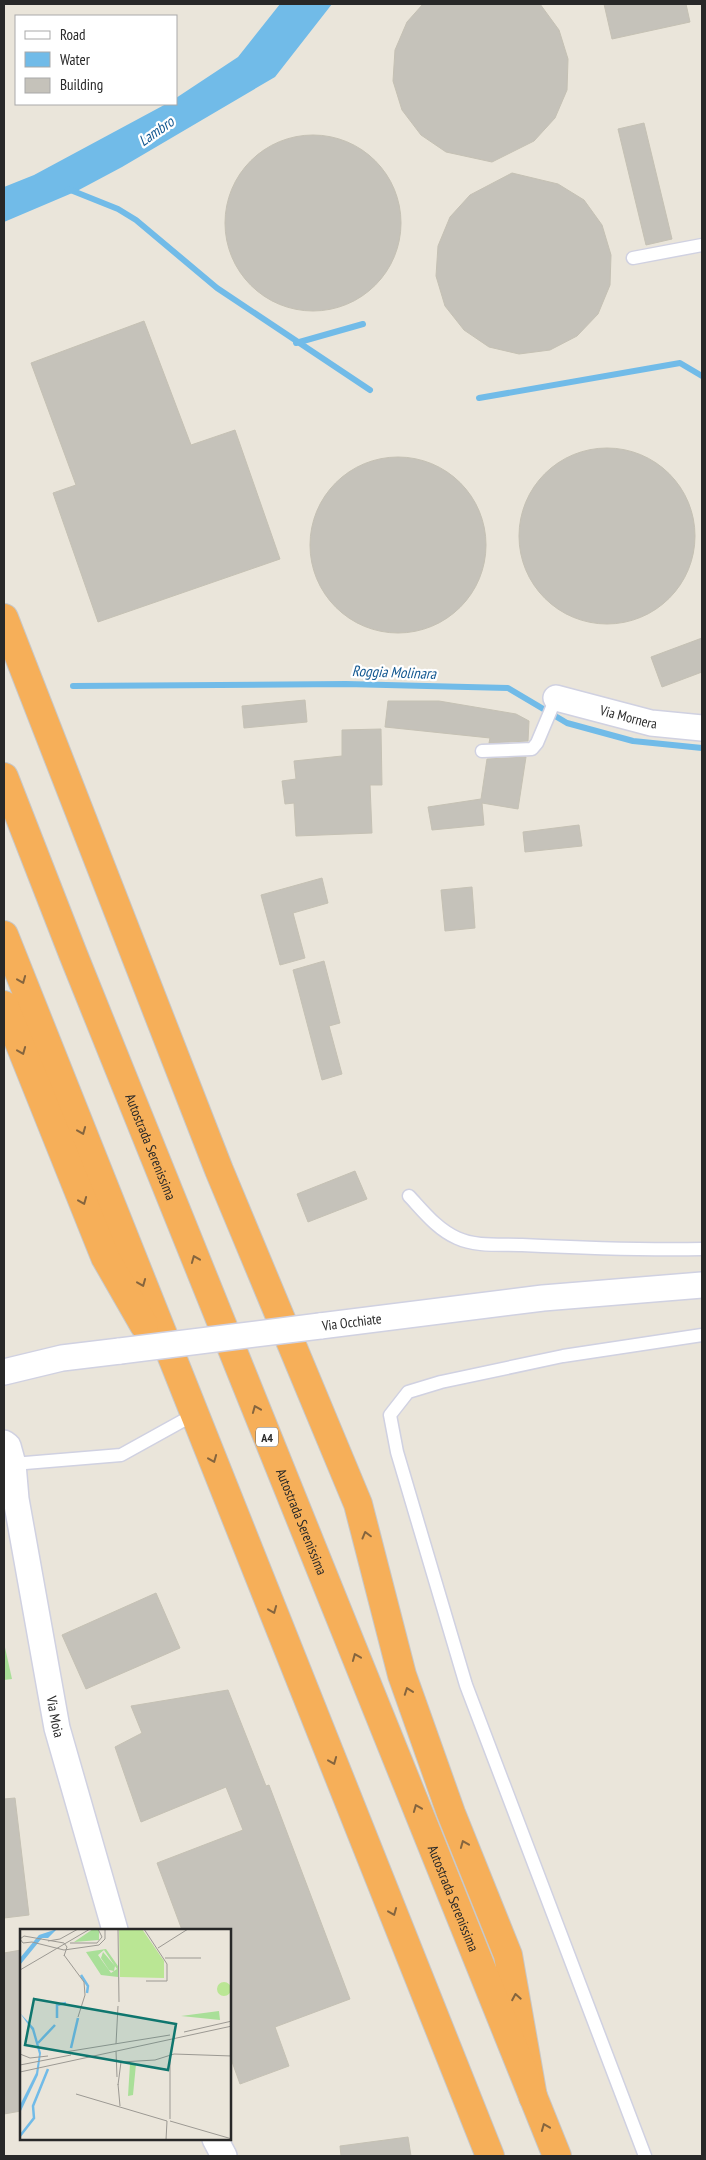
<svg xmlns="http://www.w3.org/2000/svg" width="706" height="2160" font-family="'PT Sans Narrow',sans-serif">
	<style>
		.green { fill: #a9df98 }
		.water { fill: #71bbe8 }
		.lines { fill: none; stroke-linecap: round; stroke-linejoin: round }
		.stream { stroke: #71bbe8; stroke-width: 6 }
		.building { fill: #c5c2ba; stroke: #c5c1b4 }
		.service-casing { stroke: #d0d1e1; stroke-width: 15 }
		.minor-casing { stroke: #d0d1e1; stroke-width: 28 }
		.motorway-casing { stroke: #c7c7c7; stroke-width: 30 }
		.service { stroke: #fff; stroke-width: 12 }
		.minor { stroke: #fff; stroke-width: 25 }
		.motorway { stroke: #f6af59; stroke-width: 28 }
		.minor-bridge-casing { stroke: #d0d1e1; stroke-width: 28; stroke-linecap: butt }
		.minor-bridge { stroke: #fff; stroke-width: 25 }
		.oneway { stroke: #85653e }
		.labels { text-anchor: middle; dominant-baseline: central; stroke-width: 4.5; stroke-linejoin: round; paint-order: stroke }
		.shield { fill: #fff; stroke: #686868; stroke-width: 1 }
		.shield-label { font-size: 12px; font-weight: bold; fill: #282828 }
		.street-label { font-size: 14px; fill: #282828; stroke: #fff }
		.water-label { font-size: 15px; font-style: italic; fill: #135891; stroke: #fff }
		.inset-river { fill: none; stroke: #71bbe8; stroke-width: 2.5 }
		.inset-road { fill: none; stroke: #9c9993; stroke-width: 1 }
		.view { fill: #0f766e; fill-opacity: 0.15; stroke: #0f766e; stroke-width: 2.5 }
		.inset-edge { fill: none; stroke: #282828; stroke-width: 2.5 }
	</style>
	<rect width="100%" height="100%" fill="#eae5da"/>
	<!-- green -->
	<path class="green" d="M4,1643L12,1679L4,1680Z"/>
	<!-- water -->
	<path class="water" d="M280,4H332L275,77L122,167L77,191L4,222V187L34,175L166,104H176V98L238,57Z"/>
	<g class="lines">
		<!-- stream -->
		<g class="stream">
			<path d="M68,189L118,209L136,220L217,288L370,390"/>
			<path d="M296,343L363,324"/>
			<path d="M479,398L680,363L702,376"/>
			<path d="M73,686L346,684L508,688L567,723L633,741L702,748"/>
		</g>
	</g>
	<!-- building -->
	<g class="building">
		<path d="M423,4H540L559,30L568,59L567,90L555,118L534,141L492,162L446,152L421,135L402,110L393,81L395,50L407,22Z"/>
		<path d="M604,4H686L690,22L612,39Z"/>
		<path d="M644,123L672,239L646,245L618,129Z"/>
		<circle cx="313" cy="223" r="88"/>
		<path d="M512,173L558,184L584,200L602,225L611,255L610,285L598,314L577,336L550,350L519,354L489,347L464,330L445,306L436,276L438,246L450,217L470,195Z"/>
		<path d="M144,321L191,445L235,430L280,559L98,622L53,493L76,485L31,363Z"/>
		<circle cx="607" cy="536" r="88"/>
		<circle cx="398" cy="545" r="88"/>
		<path d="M702,638V672L662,687L651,657Z"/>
		<path d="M305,700L307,722L244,728L242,706Z"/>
		<path d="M388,701H439L516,714L529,721L528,741L489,743L490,738L385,727Z"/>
		<path d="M381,729L382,785H370L372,833L296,836L294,803L285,804L282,781L296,779L294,761L342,756V730Z"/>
		<path d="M526,757L518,809L482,803L484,825L432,830L428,807L481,799L487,759Z"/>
		<path d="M579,825L582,846L525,852L523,832Z"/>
		<path d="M322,878L328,903L293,913L305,958L280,965L261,895Z"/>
		<path d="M472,887L475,928L445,931L441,890Z"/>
		<path d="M324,961L340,1023L329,1026L342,1074L322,1080L293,970Z"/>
		<path d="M355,1171L367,1199L308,1222L297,1194Z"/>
		<path d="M156,1593L180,1648L86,1689L62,1635Z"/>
		<path d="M228,1690L266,1786L269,1785L350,1999L275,2027L289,2066L240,2084L230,2056V1930H182L157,1863L243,1830L226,1787L141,1822L115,1747L142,1733L131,1706Z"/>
		<path d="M15,1798L29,1915L4,1918V1799Z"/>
		<path d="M21,1950V2111L4,2114V1953Z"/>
		<path d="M408,2137L411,2156H341L340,2146Z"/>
	</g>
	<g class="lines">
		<defs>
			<g id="service">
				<path d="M633,258L702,245"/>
				<path d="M482,751L532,749L537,743L556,698"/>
				<path d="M409,1196C424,1212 437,1229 457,1238C476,1247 502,1244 522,1245C582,1248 642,1250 702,1249"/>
				<path d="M13,1464L121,1455L195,1414"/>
				<path d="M645,2156L466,1685L397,1452L390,1415L408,1392L441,1382L563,1356L702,1335"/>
			</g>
			<g id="minor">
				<path id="s1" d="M556,698L651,723L702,728"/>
				<path id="s2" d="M320,1326L543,1298L702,1285"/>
				<path d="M4,1372L62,1358L120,1351"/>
				<path id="s3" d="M4,1443L8,1446L13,1464L16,1499L57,1728L115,1930"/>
				<path d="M215,2139L224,2156"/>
			</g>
			<g id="motorway">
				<path d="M4,618L219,1170L358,1504L402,1675L451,1813L508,1955L533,2097"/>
				<path id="s4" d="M4,777L73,954L557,2156"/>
				<path d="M4,935L490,2156"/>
				<path d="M4,1005L105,1257L144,1325"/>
			</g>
		</defs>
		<!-- service casing -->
		<use href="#service" class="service-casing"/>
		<!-- minor casing -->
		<use href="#minor" class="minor-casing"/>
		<!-- motorway casing -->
		<use href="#motorway" class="motorway-casing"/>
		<!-- service -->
		<use href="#service" class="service"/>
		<!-- minor -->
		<use href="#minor" class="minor"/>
		<!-- motorway -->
		<use href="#motorway" class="motorway"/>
		<defs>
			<path id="minor-bridge" d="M120,1351L320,1326"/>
		</defs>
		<!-- minor-bridge casing -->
		<use href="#minor-bridge" class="minor-bridge-casing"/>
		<!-- minor-bridge -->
		<use href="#minor-bridge" class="minor-bridge"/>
	</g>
	<!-- one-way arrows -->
	<defs><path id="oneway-chevron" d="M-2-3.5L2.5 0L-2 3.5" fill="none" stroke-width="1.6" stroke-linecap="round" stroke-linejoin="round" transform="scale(1.25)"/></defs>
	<g class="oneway">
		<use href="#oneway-chevron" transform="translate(22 980) rotate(68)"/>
		<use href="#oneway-chevron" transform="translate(22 1051) rotate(68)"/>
		<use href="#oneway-chevron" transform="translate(82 1131) rotate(68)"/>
		<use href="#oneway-chevron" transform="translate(83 1201) rotate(68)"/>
		<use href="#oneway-chevron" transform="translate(195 1259) rotate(-112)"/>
		<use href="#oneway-chevron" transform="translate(142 1283) rotate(68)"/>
		<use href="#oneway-chevron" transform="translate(256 1409) rotate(-112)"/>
		<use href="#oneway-chevron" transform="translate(213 1459) rotate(68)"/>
		<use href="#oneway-chevron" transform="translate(366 1535) rotate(-105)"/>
		<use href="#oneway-chevron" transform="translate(273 1610) rotate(68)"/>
		<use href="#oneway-chevron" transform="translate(356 1657) rotate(-112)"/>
		<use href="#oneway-chevron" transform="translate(408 1691) rotate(-110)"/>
		<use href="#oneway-chevron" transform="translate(333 1761) rotate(68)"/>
		<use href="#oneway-chevron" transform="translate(417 1808) rotate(-112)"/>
		<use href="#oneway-chevron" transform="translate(464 1844) rotate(-112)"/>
		<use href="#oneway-chevron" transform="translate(393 1912) rotate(68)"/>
		<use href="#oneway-chevron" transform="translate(516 1997) rotate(-100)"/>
		<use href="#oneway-chevron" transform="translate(545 2127) rotate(-112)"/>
	</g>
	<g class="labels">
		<!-- shield labels -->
		<rect class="shield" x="256" y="1427.5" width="22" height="19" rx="4"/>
		<g class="shield-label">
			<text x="267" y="1437">A4</text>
		</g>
		<!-- street labels -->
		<g class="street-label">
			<text stroke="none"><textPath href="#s1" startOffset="75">Via Mornera</textPath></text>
			<text stroke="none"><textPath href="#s4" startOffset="398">Autostrada Serenissima</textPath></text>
			<text stroke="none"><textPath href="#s2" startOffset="32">Via Occhiate</textPath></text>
			<text stroke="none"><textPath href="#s4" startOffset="802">Autostrada Serenissima</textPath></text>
			<text stroke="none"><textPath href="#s3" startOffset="280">Via Moia</textPath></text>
			<text stroke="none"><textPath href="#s4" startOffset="1208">Autostrada Serenissima</textPath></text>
		</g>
		<!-- water labels -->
		<g class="water-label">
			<text transform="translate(156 131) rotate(-35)">Lambro</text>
			<text transform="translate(394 672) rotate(2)">Roggia Molinara</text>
		</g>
	</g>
	<!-- overview -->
	<g transform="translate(20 1929)">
		<rect width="211" height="211" fill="#eae5da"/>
		<path d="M73,0L79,1V11L54,13ZM86,20L98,37V48L81,46L66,23ZM84,21L97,40L91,44L78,26ZM83,23L95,37L94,42L89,41L81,29ZM199,82L200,91L161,87ZM110,135H116L113,166L108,167Z" fill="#a9df98" fill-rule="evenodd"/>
		<path d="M99,0H122L144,32V49L100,48ZM197 60a7 7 0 1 1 14 0a7 7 0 1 1-14 0Z" fill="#bae694"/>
		<path d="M37,0L28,9H22L0,36V29L19,6ZM0,84L14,99L21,124L18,146L0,184L1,174L16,144L19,125L12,101Z" fill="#71bbe8"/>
		<path class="inset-river" d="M61,46L68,57L67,64M37,89V76L46,74M18,114L35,96M51,119L58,89M0,207L14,189L13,177L28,140"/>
		<path class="inset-road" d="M98,0L99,73M124,0L147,35V52H126M28,12L40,10L58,0M50,14H77L82,8L78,0M138,19L168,0M44,21L12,13L3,14L0,10L4,7L44,14L47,18L44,27M44,21L79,16L85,10V0M44,26L64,53L65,66L58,88M145,29H181M0,41L70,0M164,103L212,92M96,115L98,77M96,122L97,148M45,123L150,106M0,125L10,129L28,127M0,136L51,126M0,143L212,97M98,155L100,177M98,156L101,133L135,131L154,125L212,127M56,165L147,192M150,190V127M150,192L212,210M146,211L147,192"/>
		<path class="view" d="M14,70L156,95L148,141L5,116Z"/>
		<rect width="211" height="211" class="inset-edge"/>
	</g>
	<!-- border -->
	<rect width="706" height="2160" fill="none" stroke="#282828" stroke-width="10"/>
	<!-- legend -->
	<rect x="15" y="15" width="162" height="90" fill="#ffffff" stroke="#a9a9a9"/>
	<rect x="25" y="31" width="25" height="8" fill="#ffffff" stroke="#a9a9a9"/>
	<text x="60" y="40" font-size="15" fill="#282828">Road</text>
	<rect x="25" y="52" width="25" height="15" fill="#71bbe8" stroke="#a9a9a9"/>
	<text x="60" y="65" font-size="15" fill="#282828">Water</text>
	<rect x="25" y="78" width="25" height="15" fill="#c5c2ba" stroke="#a9a9a9"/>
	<text x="60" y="90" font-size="15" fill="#282828">Building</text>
</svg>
